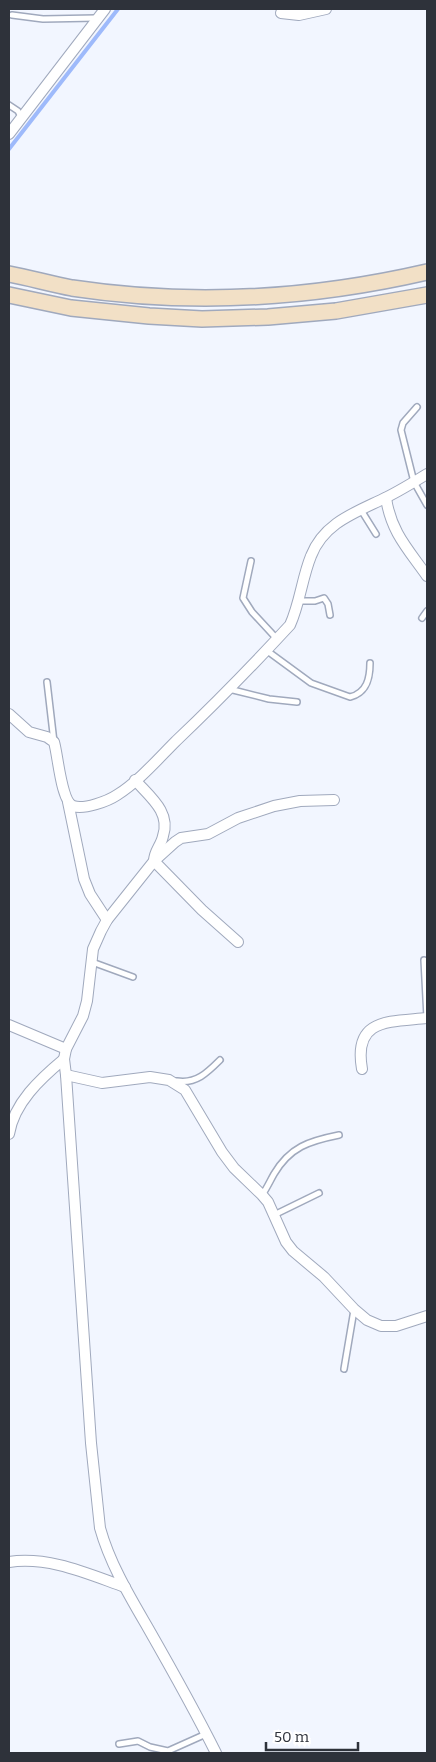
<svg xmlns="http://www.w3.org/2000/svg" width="436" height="1762" font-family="Bitter,serif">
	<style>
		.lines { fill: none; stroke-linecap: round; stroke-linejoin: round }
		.stream { stroke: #9ebafb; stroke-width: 4 }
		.lane-casing { stroke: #a0a9bd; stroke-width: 8 }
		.street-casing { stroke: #a0a9bd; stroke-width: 12 }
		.secondary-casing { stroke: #a0a9bd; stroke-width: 18 }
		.lane { stroke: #fff; stroke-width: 5 }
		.street { stroke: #fff; stroke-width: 10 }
		.secondary { stroke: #f2e0c6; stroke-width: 15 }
	</style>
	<rect width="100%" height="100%" fill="#f2f6ff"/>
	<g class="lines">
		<!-- stream -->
		<path class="stream" d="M9,149L118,9"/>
		<defs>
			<g id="lane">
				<path d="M12,15L43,19L96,18"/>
				<path d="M9,105L18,111L21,117"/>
				<path d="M417,407L403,423L401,430L414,482L427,505"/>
				<path d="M361,510L376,534"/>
				<path d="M251,561L243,598L252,612L277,639"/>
				<path d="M299,601H315L324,598L328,604L330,615"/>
				<path d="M422,618L427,611"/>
				<path d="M266,650L311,683L350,697C367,693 370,678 370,663"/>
				<path d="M47,682L54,742"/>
				<path d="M229,689L269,699L297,702"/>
				<path d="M424,960L427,1018"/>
				<path d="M92,962L133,977"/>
				<path d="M177,1081C196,1084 207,1073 220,1060"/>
				<path d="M262,1195C267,1188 270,1181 274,1174C290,1147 309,1141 339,1135"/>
				<path d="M274,1215L319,1193"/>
				<path d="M344,1369L354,1310"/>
				<path d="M119,1744L138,1741L150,1747L168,1751L206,1734"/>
			</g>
			<g id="street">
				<path d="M281,13L299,15L326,9"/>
				<path d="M9,134L105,9"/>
				<path d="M386,498C391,532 408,549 427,576"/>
				<path d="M9,714L29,732L47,737L54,742C58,755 61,801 73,806C84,810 108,801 117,795C139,781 157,760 176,741C215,704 253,665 290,625C300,603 302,578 311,556C324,522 357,512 387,497C401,490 414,482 427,474"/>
				<path d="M135,780C150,797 171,812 163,836C161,846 154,851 154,861L202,910L238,942"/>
				<path d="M68,802L84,879L90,894L107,920"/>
				<path d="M9,1025L66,1049"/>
				<path d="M362,1069C353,1018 389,1022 427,1018"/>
				<path d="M66,1075L102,1083L150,1077L169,1080L185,1090L222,1152L234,1168L262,1195L268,1202L286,1242L293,1251L324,1277L354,1309L367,1320L381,1326H396L427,1316"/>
				<path d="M9,1134C14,1103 40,1079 64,1059"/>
				<path d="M9,1562C49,1556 88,1574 125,1587"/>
				<path d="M216,1753C195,1711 172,1670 148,1628C130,1597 110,1564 100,1528L91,1443L66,1075L64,1059L66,1049L83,1016L87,1001L93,949L101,931L107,920L154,861L175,842L181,838L208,834L238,818L274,806L300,801L334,800"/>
			</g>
			<g id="secondary">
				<path d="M9,274C30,278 51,284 72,288C191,306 310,299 427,272"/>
				<path d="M9,295L71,308L149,316L202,319L268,317L336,311L427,295"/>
			</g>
		</defs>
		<!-- lane casing -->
		<use href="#lane" class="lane-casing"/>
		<!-- street casing -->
		<use href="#street" class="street-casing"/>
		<!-- secondary casing -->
		<use href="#secondary" class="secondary-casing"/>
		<!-- lane -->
		<use href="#lane" class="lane"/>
		<!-- street -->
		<use href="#street" class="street"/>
		<!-- secondary -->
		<use href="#secondary" class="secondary"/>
	</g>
	<!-- border -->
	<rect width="436" height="1762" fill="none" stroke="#2e323a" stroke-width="20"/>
	<!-- scale -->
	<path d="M266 1742v8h92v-8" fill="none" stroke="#2e323a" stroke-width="2.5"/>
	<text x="274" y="1742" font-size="15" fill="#2e323a" stroke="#ffffff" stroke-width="4" paint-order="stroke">50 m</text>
</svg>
